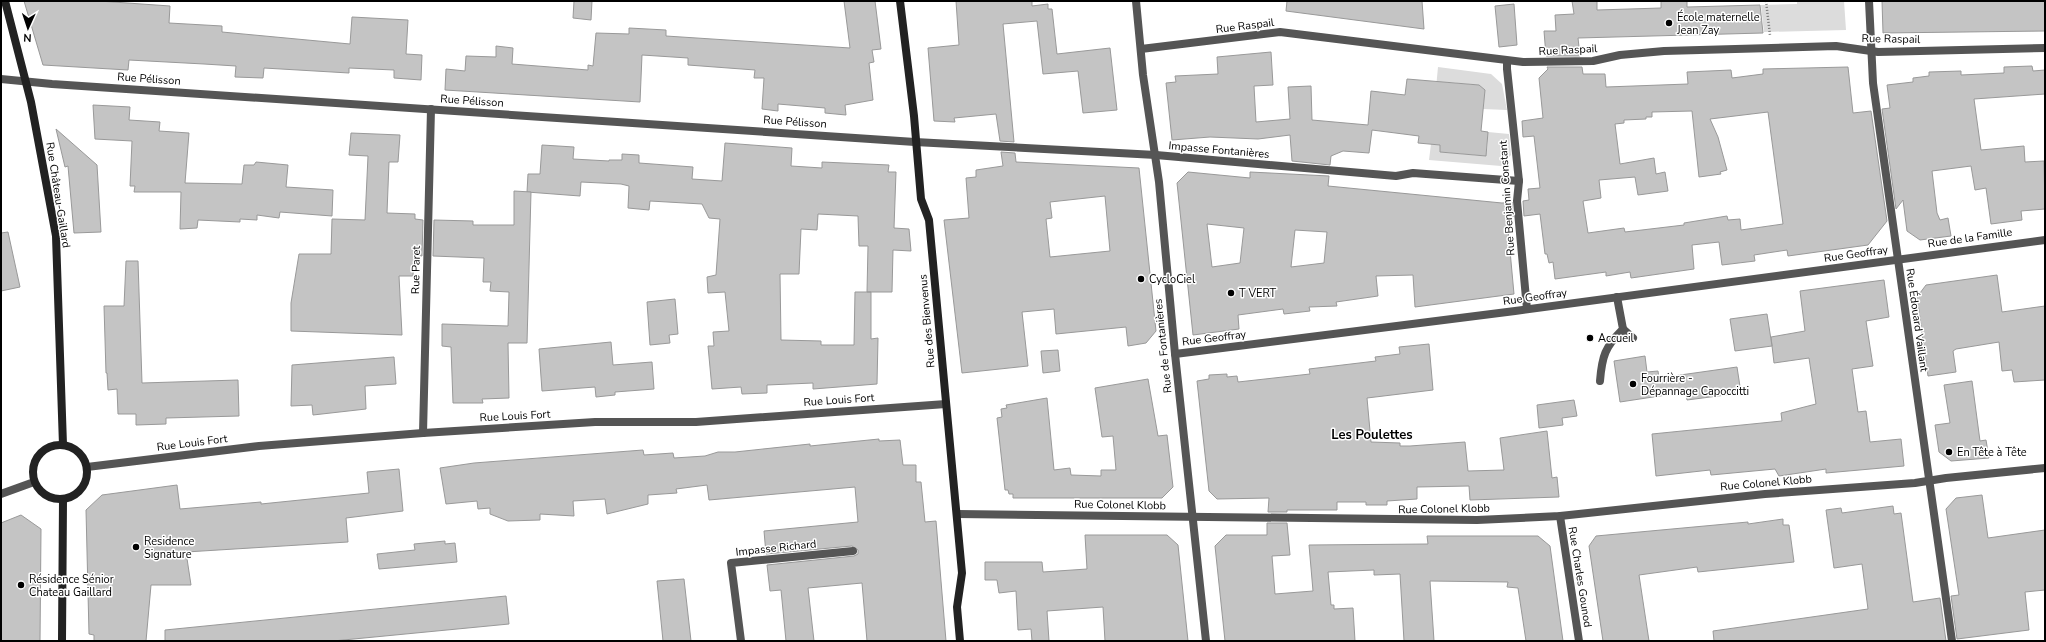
<svg xmlns="http://www.w3.org/2000/svg" width="2046" height="642" font-family="'Nunito Sans',sans-serif">
	<style>
		.green { fill: #dcdcdc }
		.building { fill: #c4c4c4; stroke: #999; fill-rule: evenodd }
		.lines { fill: none; stroke-linecap: round; stroke-linejoin: round }
		.path { stroke: #777; stroke-width: 2.5; stroke-dasharray: 1 2; stroke-linecap: butt }
		.lane { stroke: #555; stroke-width: 8 }
		.street { stroke: #555; stroke-width: 8 }
		.secondary { stroke: #222; stroke-width: 8 }
		.poi-dot { fill: #000; stroke: #fff; stroke-width: 1.5 }
		.labels { text-anchor: middle; dominant-baseline: central; stroke-width: 3; stroke-linejoin: round; paint-order: stroke }
		.poi-label { font-size: 11px; fill: #000; stroke: #fff; text-anchor: start }
		.street-label { font-size: 11px; fill: #000; stroke: #fff }
		.quarter-label { font-size: 13px; font-weight: bold; fill: #000; stroke: #fff }
	</style>
	<rect width="100%" height="100%" fill="#fff"/>
	<!-- green -->
	<g class="green">
		<path d="M1797,1H1844L1846,30L1764,32L1761,5L1797,4Z"/>
		<path d="M1438,67L1491,74L1502,84L1507,110L1483,109L1485,90L1479,85L1447,82L1446,88H1436Z"/>
		<path d="M1488,132L1509,134L1511,155L1501,166L1429,160L1431,144L1440,145V152L1483,156L1487,152Z"/>
	</g>
	<!-- building -->
	<g class="building">
		<path d="M24,1H99L170,6L169,23L222,26V32L350,44L352,17L408,20L406,54L422,55L421,80L394,78V70L349,68V73L264,68L263,78L235,77L236,66L204,64L129,60L128,70L43,65Z"/>
		<path d="M574,1H592L591,20L573,18Z"/>
		<path d="M844,1H875L881,49L872,50L874,62L869,63L873,100L845,105L846,115L825,113V108L778,104V111L762,109L764,78H754L755,70L688,65V58L642,55L640,102L445,90L446,69L465,71L466,56L496,57V46L513,48L512,64L588,70V65L593,66L596,33L629,34V28L666,30V36L850,48Z"/>
		<path d="M956,1H1032V6L1048,4V9H1052L1057,54L1110,48L1117,110L1083,113L1078,71L1043,74L1037,21L1003,24L1014,142L1000,141L996,114L954,118L955,122L934,121L928,48L959,45Z"/>
		<path d="M1287,1H1422L1424,29L1286,11Z"/>
		<path d="M1572,1H1597V10L1661,8V1H1687V7L1760,5L1763,33L1578,38L1580,56H1546L1544,31H1556L1555,15L1574,14Z"/>
		<path d="M1882,1H2045V31L1883,33Z"/>
		<path d="M1514,4L1517,45L1499,47L1495,6Z"/>
		<path d="M1271,52L1273,85L1254,86L1256,122L1290,119L1288,87L1311,86L1312,120L1368,125L1371,91L1405,95L1407,79L1479,85L1485,90L1481,131L1488,132L1486,156L1440,152V145L1418,143L1419,136L1372,130L1369,153L1343,151L1331,156L1330,165L1292,161L1290,135L1258,139L1210,137L1172,140L1166,83L1176,82L1175,76L1218,74L1217,57Z"/>
		<path d="M2032,66L2033,71L2045,70V94L1974,99L1981,150L2024,146L2025,162L2044,161L2045,209L2021,211L2022,220L1991,224L1986,188L1975,190L1971,166L1932,171L1937,213L1940,220L1948,218L1951,236L1920,240L1907,231L1903,200L1896,209L1882,109L1890,108L1887,85L1913,82V78L1929,76V72L1961,71V75L2004,73V67Z"/>
		<path d="M1547,67H1582L1583,74H1605L1606,87L1688,84L1687,72L1731,70L1732,78L1763,74V69L1848,67L1853,113L1871,111L1887,221L1868,245L1788,256L1787,250L1754,255L1755,261L1722,265L1719,242L1692,245L1694,269L1631,278L1630,272L1606,276V272L1555,279L1553,262L1549,263L1547,254H1545L1540,214L1524,216L1523,201L1529,200L1528,189L1540,188L1534,136L1523,137L1522,121L1543,118L1539,78L1548,69ZM1692,111L1699,177L1721,174L1720,172L1727,170L1718,137L1710,119L1768,112L1783,224L1741,230L1740,219L1728,220L1727,216L1684,223V225L1625,232L1624,228L1588,233L1583,201L1601,198L1599,180L1635,177L1638,195L1668,191L1665,172L1656,174L1654,158L1620,164L1615,124L1624,123V120L1646,119V117H1652V112Z"/>
		<path d="M93,105L130,107L129,120L160,122L159,131L189,133L185,183L242,184L244,165H254L256,162L288,165L286,187L333,190L332,216L280,212L279,218L257,215V220L240,219V222L198,220L197,228L180,229L181,192H134L135,186H130L132,141L95,139Z"/>
		<path d="M56,129L97,165L101,232L74,233L68,166L65,167Z"/>
		<path d="M351,133L400,135L398,162H389L387,213L415,214V219L423,220L422,256L414,255L413,276H399L402,335L291,331V303L299,254H331L332,219L365,220L368,156L349,155Z"/>
		<path d="M725,143L792,148L791,166L822,168V162L889,165L888,172H896L894,228L909,229L911,251L893,250L892,292H867L868,246H859L858,216L818,214L817,230L801,229L799,274H780L781,340L821,341V345H854L855,292H871V339L878,338L877,384L813,389V383L767,385V393L742,394L741,387L712,389L708,346H714L713,332L729,331L725,292L708,293L707,277L716,275L720,219L709,218L702,204L650,201L649,210L628,208L629,186L621,184L581,182L580,196L527,192L528,174H540L542,145L574,147L573,159L609,161V160H622V154L639,155V163L693,167L692,179L722,181Z"/>
		<path d="M1001,152L1015,153L1016,162L1139,168L1156,331L1146,343L1128,346L1126,327L1056,334L1054,309L1022,312L1028,366L962,373L944,220L969,218L966,178L976,177V170L1003,166ZM1105,196L1110,251L1050,257L1046,219L1052,218L1050,202Z"/>
		<path d="M1188,172L1250,178V172L1329,176L1328,186L1502,203L1512,202L1513,217L1507,218L1514,294L1415,307L1413,275L1376,276L1378,296L1336,302L1337,306L1309,307L1310,311L1284,314L1283,309L1238,315L1239,329L1193,335L1177,183ZM1207,224L1244,228L1240,263L1212,267ZM1295,230L1327,232L1324,263L1291,267Z"/>
		<path d="M514,191L531,192L527,343H508L509,398L482,399L483,403H453L451,347L442,346V324L508,326L509,292L490,291L491,282H483L484,258L433,256L434,220L473,221V225H514Z"/>
		<path d="M8,232L20,287L1,291V233Z"/>
		<path d="M126,261H138L142,383L238,380L239,416L166,418V424L136,425V414H118L117,389L108,390L107,373H106L104,306H124Z"/>
		<path d="M1997,275L2002,312L2045,306V380L2014,382L2012,370L2002,371L1999,342L1956,349L1953,351L1956,372L1928,376L1917,297L1926,285Z"/>
		<path d="M1884,280L1889,317L1866,321L1873,366L1852,369L1858,412L1866,411L1870,442L1901,439L1904,466L1826,473V469L1779,476L1775,469L1711,475L1710,470L1656,476L1652,434L1782,421L1781,413L1816,404L1809,358L1774,363L1771,337L1805,331L1800,291Z"/>
		<path d="M675,299L678,334L669,335L670,343L650,345L647,302Z"/>
		<path d="M1767,314L1772,346L1735,351L1730,319Z"/>
		<path d="M611,342L613,365L652,362L654,389L615,392V395L596,397L595,387L542,391L539,349Z"/>
		<path d="M1429,344L1433,390L1367,398L1371,442L1400,443V446H1410L1465,442L1468,471L1504,470L1500,438L1547,431L1552,478L1557,477L1559,497L1470,500L1469,486L1417,487V499L1387,501V505H1366V502H1337V510H1287V512H1268L1269,498L1217,499L1209,491L1197,381L1209,379V375L1227,374V377L1237,376L1238,382L1310,374L1309,369L1376,361L1375,357L1400,354L1399,347Z"/>
		<path d="M1058,350L1060,371L1043,373L1041,351Z"/>
		<path d="M1645,356L1647,372L1658,371L1659,378L1737,367L1741,393L1687,400L1686,392L1620,402L1614,361Z"/>
		<path d="M394,357L396,384L365,386L366,409L313,415L312,405L291,406L292,365Z"/>
		<path d="M1148,379L1158,436L1167,435L1173,487L1162,498H1013V494H1009L1008,490H1005L997,418L1002,417L1001,409L1007,408L1006,405L1047,398L1054,470L1070,468L1071,475L1101,476V470H1116L1113,436L1102,437L1095,388Z"/>
		<path d="M1972,381L1980,441L1986,440L1989,458L1951,461L1939,452L1935,425L1950,423L1944,385Z"/>
		<path d="M1574,400L1577,416L1562,418L1563,425L1539,428L1537,405Z"/>
		<path d="M879,439V441L900,440L903,465H916V482H921L925,522L936,521L946,641H867L862,583L808,588L814,641H786L781,590L770,591L767,565L854,556L858,554V550L852,546L766,554L764,531L858,522L855,487L709,500L707,485L676,489L677,493L648,495V504L607,514L605,499L573,501L574,516L540,514V520L508,521L490,514V508L478,509L477,501L446,504L440,468L474,463L643,450L644,455L673,453L674,458L705,456L718,452H735L810,444V446Z"/>
		<path d="M399,469L403,511L346,518L348,542L186,552L191,585H151L146,641H94V635L89,634L86,510L102,495L177,485L180,509L261,502V504L369,493L367,472Z"/>
		<path d="M1982,495L1988,538L2045,530V590L2025,592L2029,630L1957,639L1951,596L1959,595L1946,509L1956,498Z"/>
		<path d="M1893,506L1894,514L1901,513L1913,602L1940,598L1946,641H1714L1713,631L1868,609L1862,564L1834,568L1826,510L1841,508L1842,513Z"/>
		<path d="M21,515L41,529L40,641H1V523Z"/>
		<path d="M1783,519V525H1789L1794,562L1698,572L1697,567L1639,575L1649,641H1603L1589,546L1596,536L1748,522V524Z"/>
		<path d="M1267,523H1287L1290,555L1272,556L1275,594L1313,591L1309,545L1428,544L1427,536H1538L1550,546L1563,641H1526L1518,588L1507,587L1508,582L1430,581L1434,641H1404L1400,574L1374,575V570L1328,572L1331,605H1334V609L1353,608L1355,641H1225L1215,546L1226,535H1267Z"/>
		<path d="M1085,535H1167L1178,545L1188,641H1105L1103,607L1047,611L1049,641H1032L1031,629L1018,630L1016,591L999,593L997,580H985V562H1042L1043,572L1087,569Z"/>
		<path d="M445,541V544L455,543L457,562L379,569L377,554L415,550L414,544Z"/>
		<path d="M684,579L691,641H663L657,581Z"/>
		<path d="M506,596L509,624L333,641H165V630Z"/>
	</g>
	<g class="lines">
		<!-- path -->
		<path class="path" d="M1766,1L1770,35"/>
		<!-- lane -->
		<g class="lane">
			<path d="M1623,329L1633,338"/>
			<path d="M1600,381C1602,356 1605,347 1623,329L1617,297"/>
		</g>
		<!-- street -->
		<g class="street">
			<path d="M1136,1L1143,75L1159,182L1175,354L1206,641"/>
			<path d="M1869,1L1873,83L1952,641"/>
			<path d="M1141,49L1280,32L1523,62L1593,61L1620,55L1664,51L1836,46L1878,52L2045,48"/>
			<path d="M1507,61V69L1519,181L1517,201L1527,309"/>
			<path d="M1,79L52,84L915,142L1156,155L1396,176L1413,173L1519,181"/>
			<path d="M1175,354L1515,311L2045,240"/>
			<path d="M423,433L431,109"/>
			<path d="M87,467L259,446L423,433L595,422H696L946,404"/>
			<path d="M1,494L34,482"/>
			<path d="M957,514L1477,520L1560,516L1765,494L1915,483L1946,478L2045,468"/>
			<path d="M1560,516L1579,641"/>
			<path d="M741,641L731,563L853,551"/>
		</g>
		<!-- secondary -->
		<g class="secondary">
			<path d="M5,1L31,102L56,236L63,445"/>
			<path d="M900,1L914,116L921,199L929,220L962,573L957,607L960,641"/>
			<circle cx="60" cy="472" r="27"/>
			<path d="M62,641L63,500"/>
		</g>
	</g>
	<!-- markers -->
	<g class="poi-dot">
		<circle cx="1669" cy="23" r="4"/>
		<circle cx="1141" cy="279" r="4"/>
		<circle cx="1231" cy="293" r="4"/>
		<circle cx="1590" cy="338" r="4"/>
		<circle cx="1633" cy="384" r="4"/>
		<circle cx="1949" cy="452" r="4"/>
		<circle cx="136" cy="547" r="4"/>
		<circle cx="21" cy="585" r="4"/>
	</g>
	<g class="labels">
		<!-- poi labels -->
		<g class="poi-label">
			<text x="1677" y="17">École maternelle<tspan x="1677" dy="13">Jean Zay</tspan></text>
			<text x="1149" y="279">CycloCiel</text>
			<text x="1239" y="293">T VERT</text>
			<text x="1598" y="338">Accueil</text>
			<text x="1641" y="378">Fourrière -<tspan x="1641" dy="13">Dépannage Capoccitti</tspan></text>
			<text x="1957" y="452">En Tête à Tête</text>
			<text x="144" y="541">Residence<tspan x="144" dy="13">Signature</tspan></text>
			<text x="29" y="579">Résidence Sénior<tspan x="29" dy="13">Chateau Gaillard</tspan></text>
		</g>
		<!-- street labels -->
		<g class="street-label">
			<text transform="translate(1245 26) rotate(-7)">Rue Raspail</text>
			<text transform="translate(1891 39) rotate(1)">Rue Raspail</text>
			<text transform="translate(1568 50) rotate(-3)">Rue Raspail</text>
			<text transform="translate(149 79) rotate(4)">Rue Pélisson</text>
			<text transform="translate(472 101) rotate(4)">Rue Pélisson</text>
			<text transform="translate(795 122) rotate(4)">Rue Pélisson</text>
			<text transform="translate(1219 150) rotate(5)">Impasse Fontanières</text>
			<text transform="translate(58 195) rotate(81)">Rue Château-Gaillard</text>
			<text transform="translate(1507 198) rotate(-94)">Rue Benjamin Constant</text>
			<text transform="translate(1970 238) rotate(-8)">Rue de la Famille</text>
			<text transform="translate(1856 254) rotate(-8)">Rue Geoffray</text>
			<text transform="translate(416 270) rotate(-89)">Rue Paret</text>
			<text transform="translate(1535 297) rotate(-8)">Rue Geoffray</text>
			<text transform="translate(1917 320) rotate(82)">Rue Édouard Vaillant</text>
			<text transform="translate(927 321) rotate(-95)">Rue des Bienvenus</text>
			<text transform="translate(1214 338) rotate(-7)">Rue Geoffray</text>
			<text transform="translate(1163 346) rotate(-96)">Rue de Fontanières</text>
			<text transform="translate(839 400) rotate(-4)">Rue Louis Fort</text>
			<text transform="translate(515 416) rotate(-3)">Rue Louis Fort</text>
			<text transform="translate(192 443) rotate(-7)">Rue Louis Fort</text>
			<text transform="translate(1766 483) rotate(-5)">Rue Colonel Klobb</text>
			<text transform="translate(1120 505) rotate(1)">Rue Colonel Klobb</text>
			<text transform="translate(1444 509) rotate(-1)">Rue Colonel Klobb</text>
			<text transform="translate(776 548) rotate(-6)">Impasse Richard</text>
			<text transform="translate(1580 577) rotate(81)">Rue Charles Gounod</text>
		</g>
		<!-- quarter labels -->
		<g class="quarter-label">
			<text x="1372" y="435">Les Poulettes</text>
		</g>
	</g>
	<!-- border -->
	<rect width="2046" height="642" fill="none" stroke="#000000" stroke-width="4"/>
	<!-- north arrow -->
	<g transform="translate(28 28) rotate(183)" stroke="#ffffff" stroke-width="3" paint-order="stroke">
	<path d="M0-3L7 15L0 10L-7 15Z" fill="#000000"/>
	<text y="-6" font-size="11" font-weight="bold" text-anchor="middle" fill="#000000">N</text>
	</g>
</svg>
